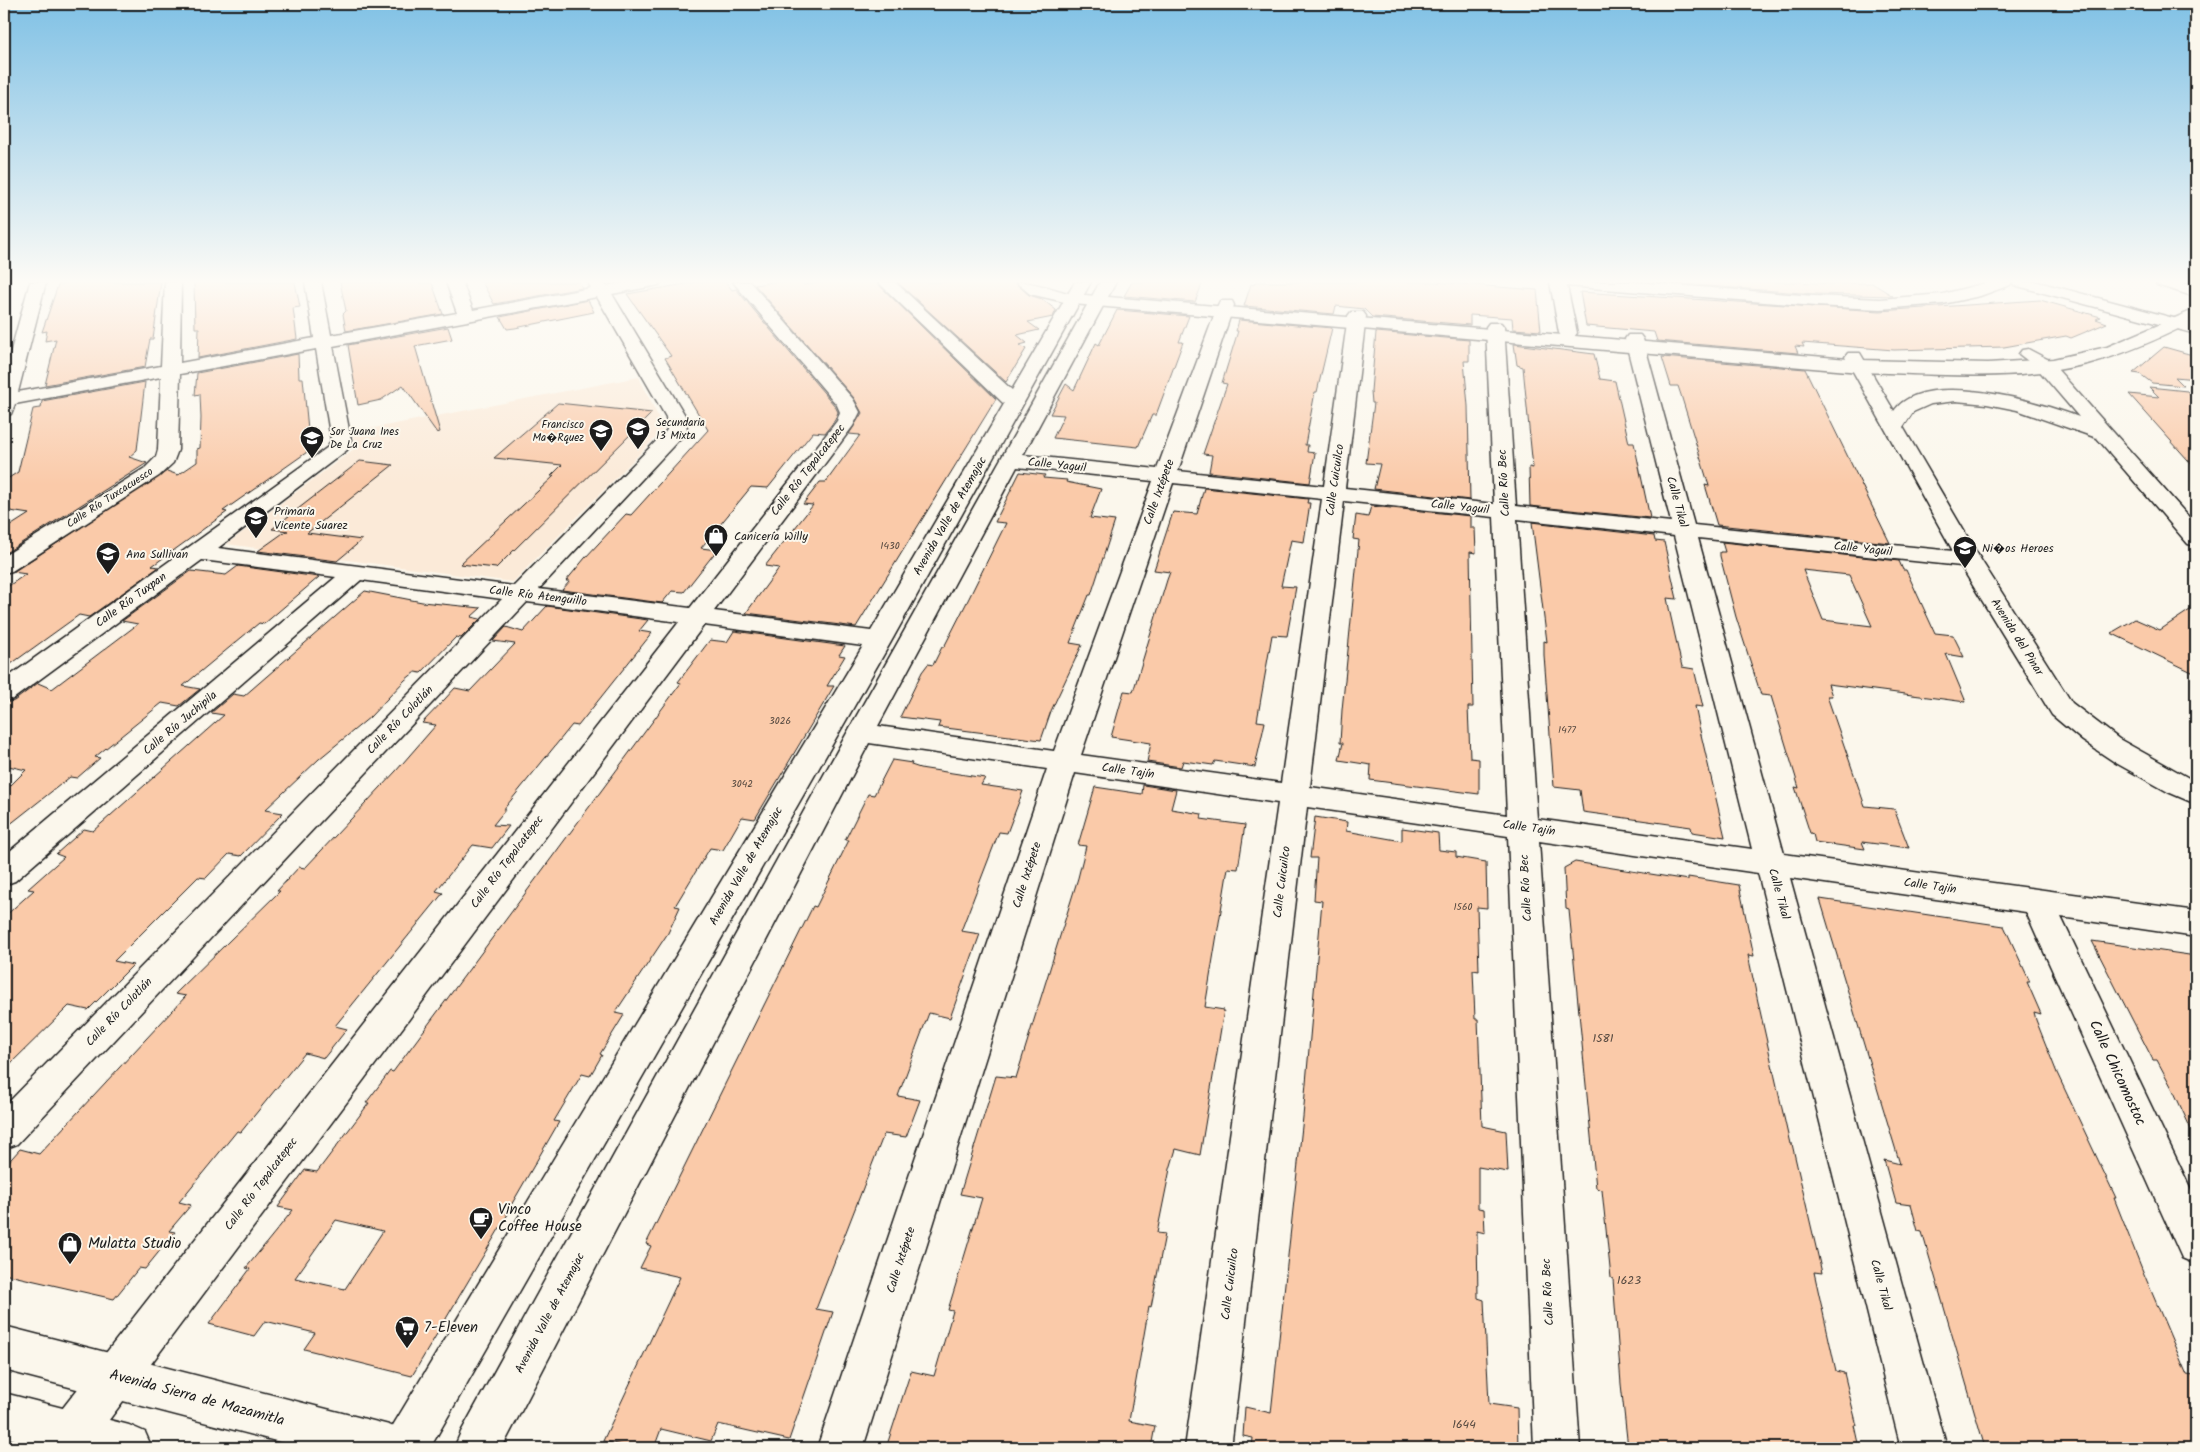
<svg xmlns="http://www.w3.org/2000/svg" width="2200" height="1452" font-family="Kalam,sans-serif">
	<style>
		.built { fill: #fbead8 }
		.building { fill: #facaa9; stroke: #1c1c1c; fill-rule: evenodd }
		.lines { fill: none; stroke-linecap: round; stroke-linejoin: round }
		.minor-casing { stroke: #1c1c1c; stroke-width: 3 }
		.tertiary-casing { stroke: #1c1c1c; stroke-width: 3 }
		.minor { fill: #fbf7ec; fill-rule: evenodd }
		.tertiary { fill: #fbf7ec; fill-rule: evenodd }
		.labels { text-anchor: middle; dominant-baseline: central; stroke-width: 4; stroke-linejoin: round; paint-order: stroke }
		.number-label { font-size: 10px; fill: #54483f }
		.far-poi-label { font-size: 11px; fill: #1c1c1c; stroke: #fbf7ec; text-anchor: start }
		.far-street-label { font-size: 11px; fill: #1c1c1c; stroke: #fbf7ec }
		.street-label { font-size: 12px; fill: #1c1c1c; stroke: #fbf7ec }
		.poi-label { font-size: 12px; fill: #1c1c1c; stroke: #fbf7ec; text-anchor: start }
		.near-number-label { font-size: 12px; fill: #54483f }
		.near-street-label { font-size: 15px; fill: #1c1c1c; stroke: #fbf7ec }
		.near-poi-label { font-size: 15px; fill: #1c1c1c; stroke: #fbf7ec; text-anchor: start }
	</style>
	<rect width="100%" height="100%" fill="#fbf7ec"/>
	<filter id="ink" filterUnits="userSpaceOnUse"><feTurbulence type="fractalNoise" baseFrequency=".02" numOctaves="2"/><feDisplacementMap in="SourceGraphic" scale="10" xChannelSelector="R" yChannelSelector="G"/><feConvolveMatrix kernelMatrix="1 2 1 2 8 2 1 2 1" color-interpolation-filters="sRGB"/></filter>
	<g filter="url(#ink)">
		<!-- built -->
		<path class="built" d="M639,377L664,429L513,582L227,544L354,449L353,432Z"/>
		<!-- building -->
		<g class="building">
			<path d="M69,282H161L153,339H150L145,367L45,385L56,339L45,341L47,331L42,332L58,285Z"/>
			<path d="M194,282H295L300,307L293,308L297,339L198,358L199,328H195Z"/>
			<path d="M340,282L432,283L443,314L346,331L343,314L346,311Z"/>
			<path d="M482,282H579L582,288L494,304Z"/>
			<path d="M697,282H726L732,290L736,289L835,406L838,412L835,420L825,433L813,432L768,488L751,487L701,548L717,550L684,592L672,591L662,603L562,590L570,581H566L585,558L626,514L631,515L708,430L665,358L671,356L627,294Z"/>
			<path d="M773,282H801L804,285L824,282H876L996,399L856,627L746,613L779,568L765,566L813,505L803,504L820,482H826L860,435L849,434L862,413L854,398L755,285Z"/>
			<path d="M897,282H1014L1029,295L1042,299L1056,310L1053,317L1028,322L1039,330L1017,335L1027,343L1020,345L1026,349L1006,382Z"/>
			<path d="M1132,282H1203L1195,302L1124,296Z"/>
			<path d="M1255,282H1435L1537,290L1541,331L1513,329L1512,318L1470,315V325L1372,317L1364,309L1336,306L1334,314L1244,306L1251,284L1254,285Z"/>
			<path d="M1656,282H1797L1833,284L1872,283L1893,296L1815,294Z"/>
			<path d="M1580,292L1880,311L2040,300L2101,317L2096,319L2107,323L2071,338L2066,336L2004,347L1894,350L1802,343L1804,347L1795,346L1798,353L1657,341L1654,332L1586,326Z"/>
			<path d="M588,300L594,312L515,328L507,329L500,317Z"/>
			<path d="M1117,310L1189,316L1179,342H1183L1156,415H1152L1138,447L1053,438L1064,415L1050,414L1066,384L1074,390L1096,343L1099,345Z"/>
			<path d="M1239,320L1332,328L1317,392H1315L1305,445H1308L1307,452L1315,453L1310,483L1209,472L1212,455L1203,454L1227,384L1222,383L1238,331H1236Z"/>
			<path d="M448,327L452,339L415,346L440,432L437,433L403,385L381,400L358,405L348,345Z"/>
			<path d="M1376,332L1469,340V361H1464L1468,406L1470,500L1374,489L1380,464L1366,463L1374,403H1372L1371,391Z"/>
			<path d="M1514,344L1594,354L1600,379L1615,381L1629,443H1634L1650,518L1530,506L1529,467L1533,468L1523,367L1517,365Z"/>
			<path d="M2164,347L2196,356V379L2175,377L2184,386L2152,383L2140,374L2133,373Z"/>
			<path d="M298,354L299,378H303L310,450L223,511L227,512L152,566L159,567L89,617L79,615L4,669V589L26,574L13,572L167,471L178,475L197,462V449L200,448L201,418L200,394L195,395L197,373Z"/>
			<path d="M1662,357L1805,369L1890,543L1717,525L1705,485L1709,486L1681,395L1678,386H1671Z"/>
			<path d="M145,382L137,450L129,457L147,463L4,554V530L29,514L4,510V481L18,472L33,409L41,408L42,401Z"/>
			<path d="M2149,387L2187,391L2196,400V469L2129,394L2159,397Z"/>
			<path d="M558,403L652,413L496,568L460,564L554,476H551L562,465L494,458Z"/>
			<path d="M360,461L393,465L307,533L362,540L337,561L258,551L286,531H288L272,529Z"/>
			<path d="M1020,472L1045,475L1043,478L1067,480L1066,482L1101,489L1090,518L1115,521L1091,595H1089L1070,643L1082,645L1051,711L1041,740L938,727L940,722L900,717L922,672L928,664L933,665L942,647H944L969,598L1006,523L995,522Z"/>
			<path d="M1204,488L1308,499L1307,503H1310L1304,542L1291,540L1281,586L1296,587L1287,636L1272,635L1257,721L1265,722L1255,767L1215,761L1213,765L1183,761L1181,767L1147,762L1151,743L1111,737L1124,691L1133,692L1167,580L1170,572L1154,570L1173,512L1197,514Z"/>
			<path d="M1371,506L1471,516V528H1475L1476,553L1470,552L1473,707H1468L1469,731L1470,758L1479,759V794L1370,780L1371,765L1339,760L1343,743H1340L1342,710L1359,540L1353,539L1356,515L1368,517Z"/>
			<path d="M1532,522L1654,536L1655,541L1664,542L1677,599L1667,598L1670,613L1682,667L1694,669L1703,707L1695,706L1699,726L1725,837L1692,832L1691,827L1583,812L1580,790L1554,787L1544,655V641L1547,642Z"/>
			<path d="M1722,542L1899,561L1903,570H1906L1935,633L1953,635L1964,657L1946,654L1966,702L1828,684L1832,696H1827L1865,806L1894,809L1909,848L1862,842L1865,849L1815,842L1813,834L1810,833L1795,787L1799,788L1771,696L1761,695L1736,617L1720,556V552H1725ZM1803,570L1849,575L1872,626L1823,620Z"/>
			<path d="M238,566L319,577L264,624L259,623L183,686L200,689L179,706L162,703L95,757L100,758L77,778L70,777L4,829V792L26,770L4,765V703L14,701L38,683L52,689L138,624L122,621L191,571L226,575Z"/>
			<path d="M365,591L422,602L481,608L471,617L480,619L461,638L456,637L421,673L415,672L405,680L370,717L319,759L265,810L283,813L241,856L229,854L206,878L198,877L114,961L133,965L88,1010L69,1006L4,1070V917L34,890L28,889L64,857L56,854L84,829L93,831L224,715L211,713L233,694L244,696Z"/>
			<path d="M547,606L648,620L639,631L652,633L578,726L572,725L503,810H505L493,825L509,826L492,848L473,845L436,891L443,893L335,1026L347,1029L324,1058L305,1053L241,1132L237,1131L179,1202L191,1205L169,1231L175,1232L145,1269L139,1268L114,1299L4,1274V1167L20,1149L39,1154L186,996L175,994L280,891H277L299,867L305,868L396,771L436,725L422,723L445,699L455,688L470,691L515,644L493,641L506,627L523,632Z"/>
			<path d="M2196,606V674L2111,633L2135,619L2160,630Z"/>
			<path d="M734,631L845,646L839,655L845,656L827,686H834L755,819L742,817L723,850L710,848L675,906L680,907L668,933L615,1013L624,1015L600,1054L602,1055L590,1076L582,1074L554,1121L559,1122L506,1214H508L412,1376L304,1349L315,1333L265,1321L254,1336L209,1324L250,1269L246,1268L293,1210L278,1207L305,1170L317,1172L369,1103H366L390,1071L393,1072L681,683L678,682L710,640L727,642ZM336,1220L383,1231L345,1289L295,1278Z"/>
			<path d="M892,760L912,763L911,765L920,768L985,778L981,785L1023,791L1007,833L999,832L961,931L980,934L950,1018L929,1013L898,1096L920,1100L906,1137L884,1134L816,1309L833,1312L789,1440L718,1424L711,1441L661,1429L654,1448H635L603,1441L680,1277L640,1268L651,1246L646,1244L813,906L816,907L849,840H845L868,794L874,795Z"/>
			<path d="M1143,785L1176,790L1171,809L1202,814L1201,819L1245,825L1238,869L1228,868L1205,1007L1224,1010L1200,1155L1176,1149L1170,1169L1157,1233L1165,1234L1151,1307L1149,1306L1129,1421L1155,1426L1151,1448H886L911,1371L934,1376L953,1311L948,1310L982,1198L960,1194L996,1076L1016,1078L1078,878L1086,846L1078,845L1095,787L1142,794Z"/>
			<path d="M1315,817L1347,822L1346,831L1402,841V828L1438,833L1439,850L1456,852V857L1486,862L1487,908L1477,907L1479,971L1473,970L1475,1019H1478L1482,1126L1506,1131L1508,1172L1478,1167V1208L1484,1209L1485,1233L1477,1231L1478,1298L1484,1300L1489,1404L1517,1408L1518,1448H1252L1253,1438L1243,1436L1245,1407L1271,1413L1303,1117L1322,901L1314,900L1317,858H1310Z"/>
			<path d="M1575,862L1688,880V877L1739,885L1754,956L1748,955L1758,1002L1790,1144H1792L1822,1273L1814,1272L1836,1371L1844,1373L1857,1426L1854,1425L1859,1448H1628L1621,1384L1613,1279L1611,1278L1602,1190L1596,1188L1569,910L1566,909L1564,868Z"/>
			<path d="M1820,899L2004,926L2030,982H2027L2041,1014L2034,1012L2036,1020L2057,1073L2116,1198H2114L2144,1274L2187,1375L2194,1376L2196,1383V1448H1985L1922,1232L1918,1231L1911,1205L1896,1203L1884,1160L1900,1164Z"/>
			<path d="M2092,941L2196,956V1140L2173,1090L2157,1060H2153Z"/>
		</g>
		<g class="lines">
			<defs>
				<g id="minor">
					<path d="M30,282H46L18,392L161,366L165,282H181L180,363L314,338L305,282H321L331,335L457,313L446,282H462L473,310L591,288L588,282H604L606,286L628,282H661L659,285L612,294L686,417L687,431L539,589L690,608L837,421L840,412L837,405L733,282H750L853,399L860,412L853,426L714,611L871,631L1004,404L878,282H895L1012,390L1075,282H1091L892,640L430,1448H382L389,1432L863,646L704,625L88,1448H37L44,1432L679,622L527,602L17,1144L4,1149V1107L502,599L361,580L15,881L4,885V856L336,577L202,560L13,699L4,701V680L328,447L331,440L316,349L180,374L178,450L173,463L159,476L12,571L4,573V556L145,468L156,457L158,450L161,377L15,404L11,414L4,416V376ZM597,297L666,417L667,430L514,586L218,548L347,450L351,440L333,346Z"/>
					<path d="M1100,282H1116L1023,455L1157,469L1218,305L1220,301H1232L1234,305L1178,471L1324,486L1348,316L1351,312H1363L1366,316L1345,488L1494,504L1486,327L1489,323H1501L1504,327L1516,506L1671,522L1625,339L1628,335H1640L1643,339L1694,525L1953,551L1845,357L1848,353H1860L1894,411C1924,368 2039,402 2079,417L2037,368L2019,354L2022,350L2028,349L2049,360L2196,525V546L2188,544L2097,438L2017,410L1987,404L1956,401L1931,404L1913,412L1903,427L1981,560L2072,703L2119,739L2196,782V804L2168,792L2116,763L2083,741L2052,715L1961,566L1698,538L1784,854L2196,911V937L2061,917L2196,1200V1264L2182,1258L2026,912L1790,878L1947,1448H1901L1758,873L1539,841L1580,1448H1534L1508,836L1307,807L1231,1448H1185L1278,803L1075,773L863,1448H817L1047,769L869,743L502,1448H454L461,1432L847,733ZM1017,467L1153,481L1054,751L878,726ZM1173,483L1322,499L1281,783L1081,755ZM1344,501L1494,517L1507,815L1310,787ZM1517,519L1674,536L1752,849L1537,819Z"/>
					<path d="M1550,282H1635L1815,296L1880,299L1943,294L1989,282H2038L2196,324V334L2014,285L2012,282L2010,285L1980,296L1943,304L1880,309L1815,306L1567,286L1577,333L1574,337H1562L1559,333Z"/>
					<path d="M2155,282H2179L2196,287V297L2157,285Z"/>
				</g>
				<g id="tertiary">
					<path d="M1016,282C1033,281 1054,290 1073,294L1860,360L1988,363L2053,359L2107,347L2196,309V320C2161,338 2126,354 2087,364C2014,382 1935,374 1860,372L1073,304L1030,294Z"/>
					<path d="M4,1326L389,1425L405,1432L412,1448H303L4,1370Z"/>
					<path d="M4,1393L129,1425L145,1432L152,1448H44L4,1437Z"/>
				</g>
			</defs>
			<!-- minor casing -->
			<use href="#minor" class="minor-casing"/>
			<!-- tertiary casing -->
			<use href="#tertiary" class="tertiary-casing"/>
			<!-- minor -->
			<use href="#minor" class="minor"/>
			<!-- tertiary -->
			<use href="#tertiary" class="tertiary"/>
		</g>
	</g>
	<!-- sky -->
	<linearGradient id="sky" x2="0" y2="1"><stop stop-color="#80c1e5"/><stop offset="0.58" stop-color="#fdfbf6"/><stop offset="1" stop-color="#fdfbf6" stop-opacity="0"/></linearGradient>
	<rect width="2200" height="485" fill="url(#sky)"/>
	<!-- icons -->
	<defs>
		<symbol id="university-pin" viewBox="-11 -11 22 30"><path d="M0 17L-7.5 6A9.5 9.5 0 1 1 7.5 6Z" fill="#1c1c1c" stroke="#fbf7ec"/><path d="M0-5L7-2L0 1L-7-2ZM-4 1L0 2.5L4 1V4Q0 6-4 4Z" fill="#fff"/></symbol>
		<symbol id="school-pin" viewBox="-11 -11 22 30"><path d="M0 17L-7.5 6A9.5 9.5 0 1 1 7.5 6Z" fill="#1c1c1c" stroke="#fbf7ec"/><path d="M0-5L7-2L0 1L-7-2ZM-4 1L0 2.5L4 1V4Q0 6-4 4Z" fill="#fff"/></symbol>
		<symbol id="shop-pin" viewBox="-11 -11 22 30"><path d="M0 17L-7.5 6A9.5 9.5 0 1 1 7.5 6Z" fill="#1c1c1c" stroke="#fbf7ec"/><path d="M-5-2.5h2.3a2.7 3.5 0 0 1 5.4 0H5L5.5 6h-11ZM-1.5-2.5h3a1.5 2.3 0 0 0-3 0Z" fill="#fff"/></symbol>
		<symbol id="cafe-pin" viewBox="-11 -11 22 30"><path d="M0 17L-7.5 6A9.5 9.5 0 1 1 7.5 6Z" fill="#1c1c1c" stroke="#fbf7ec"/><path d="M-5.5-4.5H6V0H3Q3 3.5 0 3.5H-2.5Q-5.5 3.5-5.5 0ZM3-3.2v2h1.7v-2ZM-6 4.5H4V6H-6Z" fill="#fff"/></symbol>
		<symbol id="supermarket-pin" viewBox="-11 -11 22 30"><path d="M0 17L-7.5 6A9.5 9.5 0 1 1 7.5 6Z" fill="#1c1c1c" stroke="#fbf7ec"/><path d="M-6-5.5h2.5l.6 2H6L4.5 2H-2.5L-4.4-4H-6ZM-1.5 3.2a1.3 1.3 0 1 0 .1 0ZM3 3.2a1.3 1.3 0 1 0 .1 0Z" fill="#fff"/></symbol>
	</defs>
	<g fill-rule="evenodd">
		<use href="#university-pin" x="624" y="415" width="28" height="38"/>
		<use href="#school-pin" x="587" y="417" width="28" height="38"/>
		<use href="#school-pin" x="298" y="424" width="28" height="38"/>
		<use href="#university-pin" x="242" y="504" width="28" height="38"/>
		<use href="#shop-pin" x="702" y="522" width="28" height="38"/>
		<use href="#school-pin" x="1951" y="534" width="28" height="38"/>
		<use href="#school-pin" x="94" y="540" width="28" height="38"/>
		<use href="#cafe-pin" x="467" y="1205" width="28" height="38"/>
		<use href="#shop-pin" x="56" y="1230" width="28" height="38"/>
		<use href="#supermarket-pin" x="393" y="1314" width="28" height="38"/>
	</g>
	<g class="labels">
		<!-- number labels -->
		<g class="number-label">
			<text x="890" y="546">1430</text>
			<text x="780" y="721">3026</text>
			<text x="1567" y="730">1477</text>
			<text x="742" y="784">3042</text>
			<text x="1463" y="907">1560</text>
		</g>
		<!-- far-poi labels -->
		<g class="far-poi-label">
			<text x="656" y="423">Secundaria<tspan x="656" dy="13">13 Mixta</tspan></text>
			<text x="584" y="425" text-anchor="end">Francisco<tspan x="584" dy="13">Ma�Rquez</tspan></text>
			<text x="330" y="432">Sor Juana Ines<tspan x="330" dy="13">De La Cruz</tspan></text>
		</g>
		<!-- far-street labels -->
		<g class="far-street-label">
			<text transform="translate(110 498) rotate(-33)">Calle Río Tuxcacuesco</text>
		</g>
		<!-- street labels -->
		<g class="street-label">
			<text transform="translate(1057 465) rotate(6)">Calle Yaguil</text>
			<text transform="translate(808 470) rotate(-52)">Calle Río Tepalcatepec</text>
			<text transform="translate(1335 480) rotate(-82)">Calle Cuicuilco</text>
			<text transform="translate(1504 483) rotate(-93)">Calle Río Bec</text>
			<text transform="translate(1159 492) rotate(-70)">Calle Ixtépete</text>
			<text transform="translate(1677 502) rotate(75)">Calle Tikal</text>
			<text transform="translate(1460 507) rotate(6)">Calle Yaguil</text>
			<text transform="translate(950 516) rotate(-60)">Avenida Valle de Atemajac</text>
			<text transform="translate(1863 549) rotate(6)">Calle Yaguil</text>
			<text transform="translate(538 596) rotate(7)">Calle Río Atenguillo</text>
			<text transform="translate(131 600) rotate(-36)">Calle Río Tuxpan</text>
			<text transform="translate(2017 637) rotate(58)">Avenida del Pinar</text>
			<text transform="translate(400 720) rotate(-46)">Calle Río Colotlán</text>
			<text transform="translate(180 723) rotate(-40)">Calle Río Juchipila</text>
			<text transform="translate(1128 771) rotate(8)">Calle Tajín</text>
			<text transform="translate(1529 828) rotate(8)">Calle Tajín</text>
			<text transform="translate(507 862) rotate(-53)">Calle Río Tepalcatepec</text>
			<text transform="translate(746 866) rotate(-60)">Avenida Valle de Atemajac</text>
			<text transform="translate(1027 875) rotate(-72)">Calle Ixtépete</text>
			<text transform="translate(1282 882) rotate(-83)">Calle Cuicuilco</text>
			<text transform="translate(1930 886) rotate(8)">Calle Tajín</text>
			<text transform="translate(1526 888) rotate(-93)">Calle Río Bec</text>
			<text transform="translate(1779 894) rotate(75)">Calle Tikal</text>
			<text transform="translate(119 1012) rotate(-46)">Calle Río Colotlán</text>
			<text transform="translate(261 1184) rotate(-53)">Calle Río Tepalcatepec</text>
			<text transform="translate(901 1260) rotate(-72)">Calle Ixtépete</text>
			<text transform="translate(1230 1284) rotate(-83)">Calle Cuicuilco</text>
			<text transform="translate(1881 1285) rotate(75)">Calle Tikal</text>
			<text transform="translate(1548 1292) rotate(-93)">Calle Río Bec</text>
			<text transform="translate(550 1313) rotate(-62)">Avenida Valle de Atemajac</text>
		</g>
		<!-- poi labels -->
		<g class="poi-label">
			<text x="274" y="511">Primaria<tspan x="274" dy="14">Vicente Suarez</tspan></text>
			<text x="734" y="536">Canicería Willy</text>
			<text x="1982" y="548">Ni�os Heroes</text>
			<text x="126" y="554">Ana Sullivan</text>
		</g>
		<!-- near-number labels -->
		<g class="near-number-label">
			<text x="1603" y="1038">1581</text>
			<text x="1629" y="1280">1623</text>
			<text x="1464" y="1424">1644</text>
		</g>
		<!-- near-street labels -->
		<g class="near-street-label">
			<text transform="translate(2117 1073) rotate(65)">Calle Chicomostoc</text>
			<text transform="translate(197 1398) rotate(15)">Avenida Sierra de Mazamitla</text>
		</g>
		<!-- near-poi labels -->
		<g class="near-poi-label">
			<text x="498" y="1210">Vinco<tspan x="498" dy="17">Coffee House</tspan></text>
			<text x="88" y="1244">Mulatta Studio</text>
			<text x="424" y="1328">7-Eleven</text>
		</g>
	</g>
	<!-- margin -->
	<rect width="2200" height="1452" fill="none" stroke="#fbf7ec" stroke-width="20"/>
	<rect x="10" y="10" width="2180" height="1432" fill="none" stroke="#1c1c1c" stroke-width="2" filter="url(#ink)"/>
</svg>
